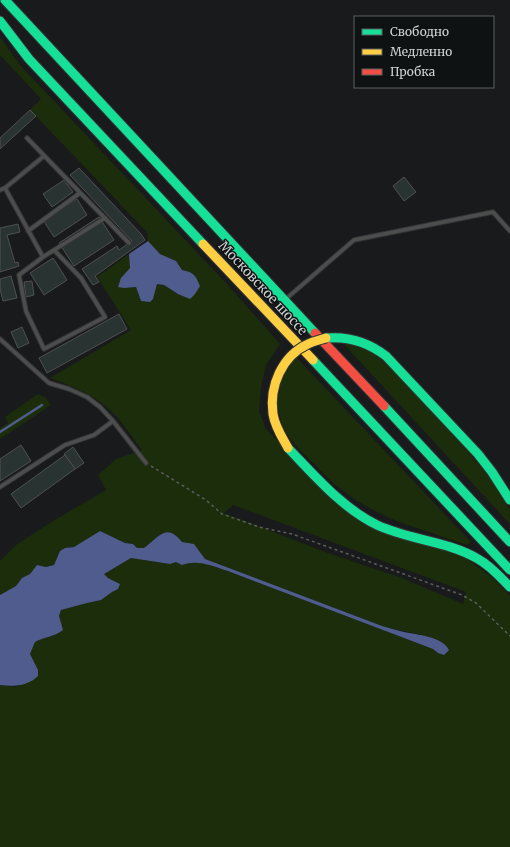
<svg xmlns="http://www.w3.org/2000/svg" width="510" height="847" font-family="Merriweather,serif">
	<style>
		.green { fill: #1b2d0b; fill-rule: evenodd }
		.water { fill: #505c8d }
		.lines { fill: none; stroke-linecap: round; stroke-linejoin: round }
		.stream { stroke: #505c8d; stroke-width: 2.5 }
		.building { fill: #293432; stroke: #4f5050 }
		.lane-casing { stroke: #353536; stroke-width: 5.5 }
		.fast-casing { stroke: #353536; stroke-width: 11 }
		.slow-casing { stroke: #353536; stroke-width: 11 }
		.jam-casing { stroke: #353536; stroke-width: 11 }
		.path { stroke: #5a5b5b; stroke-width: 1.5; stroke-dasharray: 3 3; stroke-linecap: butt }
		.lane { stroke: #4c4d4d; stroke-width: 3.5 }
		.fast { stroke: #16e098; stroke-width: 9 }
		.slow { stroke: #ffcf43; stroke-width: 9 }
		.jam { stroke: #f24e42; stroke-width: 9 }
		.slow-bridge-casing { stroke: #353536; stroke-width: 11; stroke-linecap: butt }
		.slow-bridge { stroke: #ffcf43; stroke-width: 9 }
		.labels { text-anchor: middle; dominant-baseline: central; stroke-width: 3; stroke-linejoin: round; paint-order: stroke }
		.street-label { font-size: 13px; fill: #d0d3d3; stroke: #0f1213 }
	</style>
	<rect width="100%" height="100%" fill="#191a1b"/>
	<!-- green -->
	<g class="green">
		<path d="M0,37L20,65L227,284L280,344L266,365L261,387L259,411L266,429L345,510L464,557L493,578L510,596V847H0V685L15,687L38,676V670L30,654L35,642L46,636L56,635L61,623L59,616L61,610L86,603L101,600L112,592L118,589L119,583L108,578L104,574L131,558L170,564L176,562L205,563L228,571L433,649L438,653L437,640C419,633 400,631 382,626L205,559L194,544L182,542L176,535L162,533L144,548H137L133,544L125,543L100,531L74,547L65,548L60,551L54,565L46,567L37,565L30,574L22,578L16,586L0,595V561L16,545L53,521L106,490L98,475L116,459L142,450C133,439 125,426 115,415C99,397 73,386 50,378L131,330L97,277L129,254L130,268L122,278L124,288L136,287L141,301L150,302L153,299L157,284L164,285L178,294L187,271L182,270L176,261L160,254L148,241L147,232L30,110L41,99L0,55ZM233,505L466,592L463,604L402,578L325,552L224,513Z"/>
		<path d="M340,340L353,343L374,354L394,370L470,454L500,491L510,510V524Z"/>
		<path d="M296,357L471,542L467,545L399,522L381,514L357,501L335,485L298,448L283,429L277,404L280,386L284,371Z"/>
		<path d="M38,394L46,398L51,405L0,439V428L8,423L5,417Z"/>
	</g>
	<!-- water -->
	<g class="water">
		<path d="M148,241L160,254L176,261L182,270C194,273 195,274 200,286L195,294L190,299L178,294L164,285L157,284L153,299L150,302L141,301L136,287L124,288L118,287L121,278L130,268L129,254Z"/>
		<path d="M100,531L125,543L133,544L137,548H144C159,537 166,522 182,542L194,544L205,559L382,626C389,628 396,630 404,632C417,635 442,636 449,650L444,655L438,653L433,649L228,571C213,566 197,559 182,565L176,562L170,564L131,558L104,574L108,578L120,584L118,589L112,592L101,600L87,603L61,610L59,616L63,630C54,637 44,637 35,642L30,654L38,670V676C28,686 13,687 0,685V595L16,586L22,578L30,574L37,565L46,567L54,565L60,551L65,548L74,547Z"/>
	</g>
	<g class="lines">
		<!-- stream -->
		<path class="stream" d="M0,432L42,405"/>
	</g>
	<!-- building -->
	<g class="building">
		<path d="M30,110L36,116L0,149V138Z"/>
		<path d="M79,168L141,234L145,240L95,276L99,282L93,285L82,269L117,246L119,250L132,241L70,175Z"/>
		<path d="M404,177L416,192L404,201L393,186Z"/>
		<path d="M64,180L73,192L52,207L43,194Z"/>
		<path d="M77,199L87,215L54,237L43,220Z"/>
		<path d="M99,217L114,240L74,266L59,243Z"/>
		<path d="M18,224L20,232L7,235L15,263L18,262L19,266L0,272V228Z"/>
		<path d="M53,258L67,280L44,295L30,273Z"/>
		<path d="M11,276L17,298L3,301L0,289V279Z"/>
		<path d="M32,281L34,295L26,297L24,282Z"/>
		<path d="M119,314L127,329L47,373L39,358Z"/>
		<path d="M22,327L29,343L18,348L11,332Z"/>
		<path d="M21,445L31,461L0,481V459Z"/>
		<path d="M73,447L84,463L75,469L64,454Z"/>
		<path d="M65,455L75,469L21,508L11,494Z"/>
	</g>
	<g class="lines">
		<defs>
			<g id="lane">
				<path d="M27,138L129,243"/>
				<path d="M5,188L43,257"/>
				<path d="M0,190L5,188L44,156"/>
				<path d="M28,231L80,193"/>
				<path d="M54,250L81,278L105,317L44,349L26,311L19,275L43,257L105,218"/>
				<path d="M287,298L354,240L493,212L510,231"/>
				<path d="M0,339L49,383L69,389L87,397L100,407L113,421L146,463"/>
				<path d="M0,487L65,445L94,435L113,421"/>
			</g>
			<g id="fast">
				<path d="M5,0L315,333"/>
				<path d="M0,21L29,59L203,244"/>
				<path d="M326,338C349,336 368,342 386,356L478,454L492,472L510,500"/>
				<path d="M313,360L510,570"/>
				<path d="M384,406L510,542"/>
				<path d="M288,448C315,476 342,508 377,525C409,540 448,541 478,559C491,566 500,577 510,587"/>
			</g>
			<path id="slow" d="M203,244L313,360"/>
			<path id="jam" d="M315,333L384,406"/>
		</defs>
		<!-- lane casing -->
		<use href="#lane" class="lane-casing"/>
		<!-- fast casing -->
		<use href="#fast" class="fast-casing"/>
		<!-- slow casing -->
		<use href="#slow" class="slow-casing"/>
		<!-- jam casing -->
		<use href="#jam" class="jam-casing"/>
		<!-- path -->
		<path class="path" d="M151,466L206,500L222,514L259,527L292,534L462,595L476,603L510,636"/>
		<!-- lane -->
		<use href="#lane" class="lane"/>
		<!-- fast -->
		<use href="#fast" class="fast"/>
		<!-- slow -->
		<use href="#slow" class="slow"/>
		<!-- jam -->
		<use href="#jam" class="jam"/>
		<defs>
			<path id="slow-bridge" d="M288,448C282,437 275,427 273,414C269,386 282,356 308,344C314,341 320,340 326,338"/>
		</defs>
		<!-- slow-bridge casing -->
		<use href="#slow-bridge" class="slow-bridge-casing"/>
		<!-- slow-bridge -->
		<use href="#slow-bridge" class="slow-bridge"/>
	</g>
	<g class="labels">
		<!-- street labels -->
		<g class="street-label">
			<text transform="translate(263 288) rotate(47)">Московское шоссе</text>
		</g>
	</g>
	<!-- legend -->
	<rect x="354" y="16" width="140" height="72" fill="#0f1213" stroke="#5c5f60"/>
	<rect x="362" y="29" width="20" height="6" fill="#16e098" stroke="#5c5f60"/>
	<text x="390" y="36" font-size="12" fill="#d0d3d3">Свободно</text>
	<rect x="362" y="49" width="20" height="6" fill="#ffcf43" stroke="#5c5f60"/>
	<text x="390" y="56" font-size="12" fill="#d0d3d3">Медленно</text>
	<rect x="362" y="69" width="20" height="6" fill="#f24e42" stroke="#5c5f60"/>
	<text x="390" y="76" font-size="12" fill="#d0d3d3">Пробка</text>
</svg>
